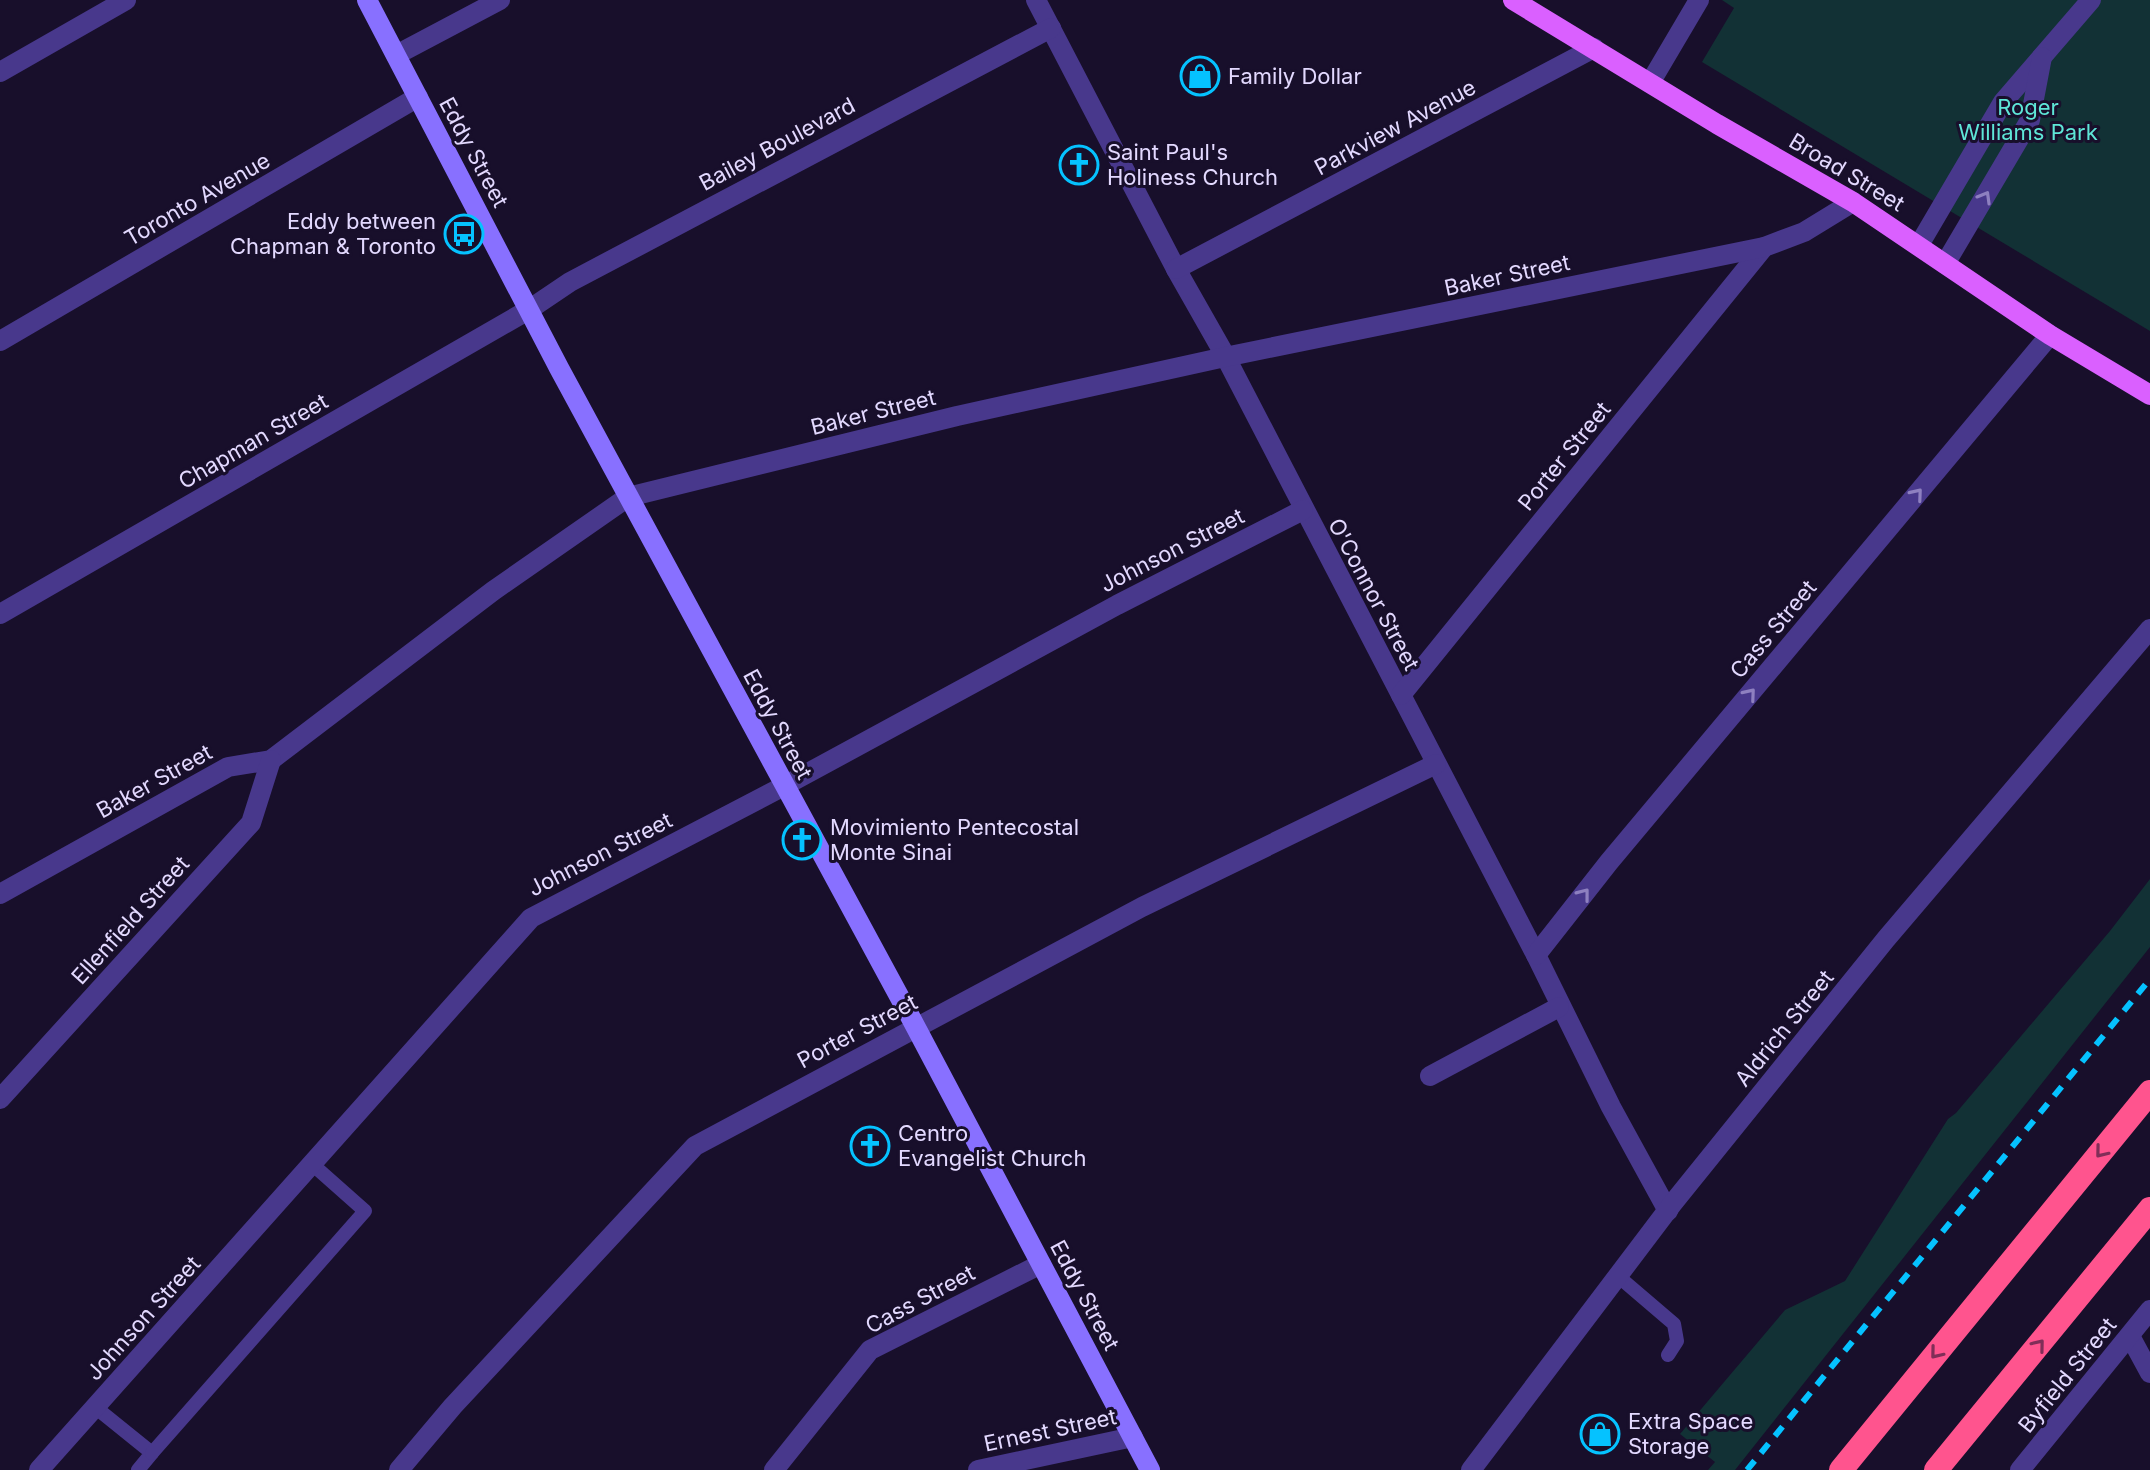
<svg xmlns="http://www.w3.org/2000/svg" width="2150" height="1470" font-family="Inter,sans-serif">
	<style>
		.green { fill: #123135 }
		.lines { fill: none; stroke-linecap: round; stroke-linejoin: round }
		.service { stroke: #48388c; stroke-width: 14 }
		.minor { stroke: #48388c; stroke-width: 20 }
		.tertiary { stroke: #48388c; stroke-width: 20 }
		.secondary { stroke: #8870ff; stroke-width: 20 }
		.primary { stroke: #da60ff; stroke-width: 20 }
		.motorway { stroke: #ff548e; stroke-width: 24 }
		.rail { stroke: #05c2ff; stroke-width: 6; stroke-dasharray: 12 10; stroke-linecap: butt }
		.oneway { stroke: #8e80c0 }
		.oneway2 { stroke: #802e58 }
		.labels { text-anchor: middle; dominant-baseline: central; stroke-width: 6; stroke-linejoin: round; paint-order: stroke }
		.poi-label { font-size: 22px; fill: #e3d9ff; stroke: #180f2b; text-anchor: start }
		.park-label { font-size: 22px; fill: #5ee6d7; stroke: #180f2b }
		.street-label { font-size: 22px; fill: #e3d9ff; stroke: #180f2b }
	</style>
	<rect width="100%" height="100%" fill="#180f2b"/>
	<!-- green -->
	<g class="green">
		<path d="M1722,0H2150V331L1702,62L1734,8Z"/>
		<path d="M2150,879V947L1735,1470H1708L1715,1462L1680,1434L1785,1310L1845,1281L1948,1119L1956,1113L2110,931Z"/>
	</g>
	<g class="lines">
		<!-- service -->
		<g class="service">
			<path d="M1619,1277L1674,1324L1677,1341L1668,1355"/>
			<path d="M95,1407L152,1453L138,1470"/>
			<path d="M152,1453L365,1211L312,1164"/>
		</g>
		<!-- minor -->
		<g class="minor">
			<path d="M1036,0L1176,269L1222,350L1536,955L1611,1107L1668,1211"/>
			<path d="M396,55L500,0"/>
			<path d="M0,72L126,0"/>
			<path d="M1650,83L1699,0"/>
			<path d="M1919,245L2003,102L2091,0"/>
			<path d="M1945,264L2030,120L2042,57"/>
			<path d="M1176,269L1594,48"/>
			<path d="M0,341L418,97"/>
			<path d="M0,614L530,309L570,282L1051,28"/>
			<path d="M1401,695L1764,247"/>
			<path d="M0,894L228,767L271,760L493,591L628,497L957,416L1225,357L1764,247L1804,232L1853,202"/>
			<path d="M1536,955L1609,862L2050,335"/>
			<path d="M1430,1076L1559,1007"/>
			<path d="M0,1099L251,823L271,760"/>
			<path d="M2130,1336L2150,1373"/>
			<path d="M39,1470L531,918L784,786L1117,605L1303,510"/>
			<path d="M399,1470L453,1406L695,1146L1142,907L1436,764"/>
			<path d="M774,1470L870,1350L1041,1264"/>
			<path d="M2020,1470L2150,1310"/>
		</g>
		<!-- tertiary -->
		<g class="tertiary">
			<path d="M978,1470L1133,1437"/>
			<path d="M1471,1470L1673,1203L1886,939L2150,629"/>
		</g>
		<!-- secondary -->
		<path class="secondary" d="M367,0L559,368L912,1020L1150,1470"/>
		<!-- primary -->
		<path class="primary" d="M1513,0L1717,124L1853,202L2050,335L2150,395"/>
		<!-- motorway -->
		<g class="motorway">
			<path d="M1841,1470L2150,1092"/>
			<path d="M1936,1470L2150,1209"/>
		</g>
		<!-- rail -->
		<path class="rail" d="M1747,1470L2150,979"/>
	</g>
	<!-- one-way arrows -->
	<defs><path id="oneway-chevron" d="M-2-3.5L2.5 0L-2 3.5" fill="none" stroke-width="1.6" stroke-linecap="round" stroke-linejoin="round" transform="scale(2)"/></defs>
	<g class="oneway">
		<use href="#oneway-chevron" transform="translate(1985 197) rotate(-60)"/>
		<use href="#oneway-chevron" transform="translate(1917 494) rotate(-50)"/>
		<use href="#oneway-chevron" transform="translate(1750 694) rotate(-50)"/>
		<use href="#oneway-chevron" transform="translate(1584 894) rotate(-52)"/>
	</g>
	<g class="oneway2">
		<use href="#oneway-chevron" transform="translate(2101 1152) rotate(129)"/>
		<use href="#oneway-chevron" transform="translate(2039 1345) rotate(-51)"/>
		<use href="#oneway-chevron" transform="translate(1936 1353) rotate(129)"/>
	</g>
	<!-- icons -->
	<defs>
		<symbol id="shop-ring" viewBox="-11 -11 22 22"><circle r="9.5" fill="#180f2b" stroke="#05c2ff" stroke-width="1.5"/><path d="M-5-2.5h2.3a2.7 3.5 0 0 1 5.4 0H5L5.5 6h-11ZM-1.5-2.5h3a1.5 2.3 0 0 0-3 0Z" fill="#05c2ff"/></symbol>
		<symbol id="church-ring" viewBox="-11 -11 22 22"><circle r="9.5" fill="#180f2b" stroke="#05c2ff" stroke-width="1.5"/><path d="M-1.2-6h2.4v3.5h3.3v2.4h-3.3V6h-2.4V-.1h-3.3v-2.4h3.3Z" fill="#05c2ff"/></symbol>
		<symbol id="bus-ring" viewBox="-11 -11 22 22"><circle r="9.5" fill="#180f2b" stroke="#05c2ff" stroke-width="1.5"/><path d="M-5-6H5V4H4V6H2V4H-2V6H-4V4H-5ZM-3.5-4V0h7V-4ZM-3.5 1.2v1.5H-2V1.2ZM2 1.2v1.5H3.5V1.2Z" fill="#05c2ff"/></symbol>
	</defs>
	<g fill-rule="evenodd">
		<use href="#shop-ring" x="1178" y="54" width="44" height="44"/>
		<use href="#church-ring" x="1057" y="143" width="44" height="44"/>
		<use href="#bus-ring" x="442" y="212" width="44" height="44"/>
		<use href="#church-ring" x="780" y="818" width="44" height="44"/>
		<use href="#church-ring" x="848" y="1124" width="44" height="44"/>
		<use href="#shop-ring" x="1578" y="1412" width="44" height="44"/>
	</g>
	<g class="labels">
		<!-- poi labels -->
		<g class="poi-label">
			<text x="1228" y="76">Family Dollar</text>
			<text x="1107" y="152">Saint Paul's<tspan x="1107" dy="25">Holiness Church</tspan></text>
			<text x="436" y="221" text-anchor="end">Eddy between<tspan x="436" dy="25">Chapman &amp; Toronto</tspan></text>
			<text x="830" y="827">Movimiento Pentecostal<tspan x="830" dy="25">Monte Sinai</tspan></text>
			<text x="898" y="1133">Centro<tspan x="898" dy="25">Evangelist Church</tspan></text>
			<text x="1628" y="1421">Extra Space<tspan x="1628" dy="25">Storage</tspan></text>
		</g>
		<!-- park labels -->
		<g class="park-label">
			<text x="2028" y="107">Roger<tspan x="2028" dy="25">Williams Park</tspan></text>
		</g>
		<!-- street labels -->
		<g class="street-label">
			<text transform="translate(1395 127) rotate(-28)">Parkview Avenue</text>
			<text transform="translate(777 144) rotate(-28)">Bailey Boulevard</text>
			<text transform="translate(474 152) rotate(62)">Eddy Street</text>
			<text transform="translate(1847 172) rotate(31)">Broad Street</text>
			<text transform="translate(197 199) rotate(-30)">Toronto Avenue</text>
			<text transform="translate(1507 275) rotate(-12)">Baker Street</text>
			<text transform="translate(873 412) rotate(-14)">Baker Street</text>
			<text transform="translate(253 441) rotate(-30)">Chapman Street</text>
			<text transform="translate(1564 456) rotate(-51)">Porter Street</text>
			<text transform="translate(1172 550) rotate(-27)">Johnson Street</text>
			<text transform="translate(1374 594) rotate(62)">O'Connor Street</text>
			<text transform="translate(1773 629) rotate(-50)">Cass Street</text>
			<text transform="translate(778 724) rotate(62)">Eddy Street</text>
			<text transform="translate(154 781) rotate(-29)">Baker Street</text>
			<text transform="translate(600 854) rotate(-27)">Johnson Street</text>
			<text transform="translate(130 920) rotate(-48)">Ellenfield Street</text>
			<text transform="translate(1784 1028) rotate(-51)">Aldrich Street</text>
			<text transform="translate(857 1031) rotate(-28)">Porter Street</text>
			<text transform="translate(1085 1295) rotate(62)">Eddy Street</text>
			<text transform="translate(920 1299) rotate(-28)">Cass Street</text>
			<text transform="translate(143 1318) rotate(-48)">Johnson Street</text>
			<text transform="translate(2067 1375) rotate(-51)">Byfield Street</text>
			<text transform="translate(1050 1430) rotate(-12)">Ernest Street</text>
		</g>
	</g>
</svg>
